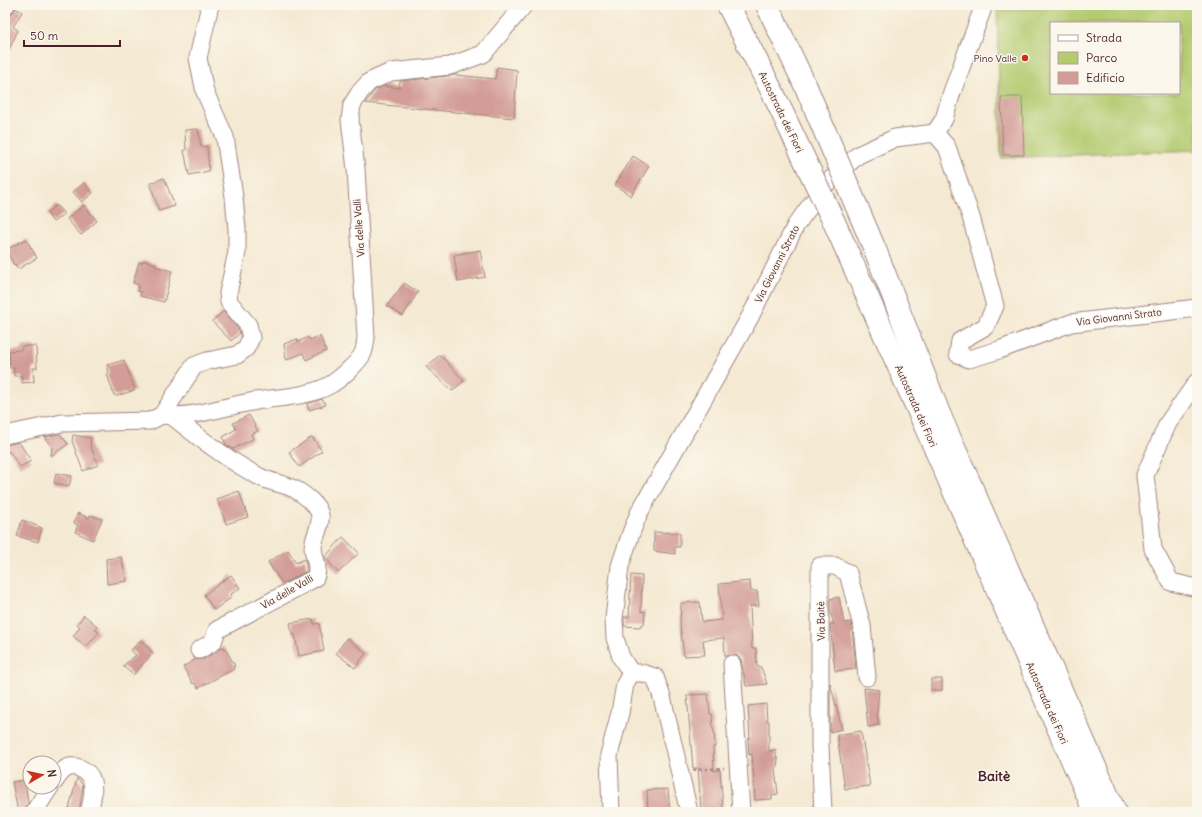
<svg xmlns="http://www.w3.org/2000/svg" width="1202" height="817" font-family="Delius,sans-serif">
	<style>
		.green { fill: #b3ca6f; stroke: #7e744d; fill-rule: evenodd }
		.building { fill: #d39d97 }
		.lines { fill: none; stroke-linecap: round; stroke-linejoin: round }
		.minor-casing { stroke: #9f847e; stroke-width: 19 }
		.highway-casing { stroke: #9f847e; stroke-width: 24 }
		.path { stroke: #9f847e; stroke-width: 2.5; stroke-dasharray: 3 3; stroke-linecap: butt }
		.minor { stroke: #fff; stroke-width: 17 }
		.highway { stroke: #fff; stroke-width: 22 }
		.highway-bridge-casing { stroke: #9f847e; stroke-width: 24; stroke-linecap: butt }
		.highway-bridge { stroke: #fff; stroke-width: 22 }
		.poi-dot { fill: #c8321e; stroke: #fbf7ec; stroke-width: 1.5 }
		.labels { text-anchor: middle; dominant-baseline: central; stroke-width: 3; stroke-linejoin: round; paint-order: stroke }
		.poi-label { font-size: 10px; fill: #4a1f2b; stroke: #fbf7ec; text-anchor: end }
		.street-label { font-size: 10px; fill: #4a1f2b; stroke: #fbf7ec }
		.district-label { font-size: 14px; font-weight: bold; fill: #4a1f2b; stroke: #fbf7ec }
	</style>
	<rect width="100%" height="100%" fill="#fbf7ec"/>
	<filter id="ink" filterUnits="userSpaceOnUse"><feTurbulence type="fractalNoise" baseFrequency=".025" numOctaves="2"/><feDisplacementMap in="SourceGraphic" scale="8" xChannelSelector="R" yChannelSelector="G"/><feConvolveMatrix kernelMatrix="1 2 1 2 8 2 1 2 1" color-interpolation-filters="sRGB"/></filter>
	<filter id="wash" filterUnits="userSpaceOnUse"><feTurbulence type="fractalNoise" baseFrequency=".012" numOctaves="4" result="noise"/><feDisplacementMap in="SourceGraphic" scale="16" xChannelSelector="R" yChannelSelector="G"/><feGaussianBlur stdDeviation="0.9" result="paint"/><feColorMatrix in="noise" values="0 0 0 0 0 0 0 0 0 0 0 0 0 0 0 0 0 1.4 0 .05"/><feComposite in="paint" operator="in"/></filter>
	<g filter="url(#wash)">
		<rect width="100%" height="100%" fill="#f4e9d2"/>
		<!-- green -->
		<path class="green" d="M1118,5H1197V150L1001,158L997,10ZM1051,23H1179V93H1051Z"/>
		<g id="blocks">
			<!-- building -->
			<g class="building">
				<path d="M15,8L22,12L13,27L18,30L5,59V16L12,13Z"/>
				<path d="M497,67L517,70L514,118L365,103L375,90L384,86L399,88L400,81L456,75L495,79Z"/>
				<path d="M1001,97H1022L1024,155H1003Z"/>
				<path d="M198,129L201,147L207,146L209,171L189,175L184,150H186L185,130Z"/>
				<path d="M633,156L649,166L631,196L615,185Z"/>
				<path d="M164,178L175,206L159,211L150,183Z"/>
				<path d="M84,183L93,193L82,202L73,192Z"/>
				<path d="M56,205L64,214L53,222L47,213Z"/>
				<path d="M84,205L97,221L81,235L67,219Z"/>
				<path d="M26,239L37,258L18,269L15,264L14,265L7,252L8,249Z"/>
				<path d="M480,250L485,277L458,282L454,255Z"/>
				<path d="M143,260L156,264L155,266L172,271L164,302L140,296L141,292L137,291L139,285L133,283L139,262L142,263Z"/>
				<path d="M404,283L418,292L403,316L387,306Z"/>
				<path d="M224,311L239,330L240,333L231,341L212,321Z"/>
				<path d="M320,336L326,351L306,360L303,353L286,360L284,344L297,339L298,342L308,337L310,340Z"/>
				<path d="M22,346H36L37,368H33L34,382L22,383V376H14V368H10L9,351L21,350Z"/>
				<path d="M440,355L464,381L452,391L426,367Z"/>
				<path d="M124,360L135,390L117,396L114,395L107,374L109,373L107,365Z"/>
				<path d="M322,399L326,405L309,410L307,404Z"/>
				<path d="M249,415L258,431L251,434L253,439L233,449L226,445L223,437L236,429L233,423Z"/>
				<path d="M60,434L68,444L51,456L52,447L44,437Z"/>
				<path d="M73,435L91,438L90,445L98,465L83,471L72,441Z"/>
				<path d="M312,437L322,451L299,467L289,452Z"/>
				<path d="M19,442L31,461L20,467L9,451L5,454V445Z"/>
				<path d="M56,473L72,476L69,486L54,483Z"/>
				<path d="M239,491L248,517L226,524L217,499Z"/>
				<path d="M78,513L89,518L90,515L102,519L93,540L75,532L78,525L74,523Z"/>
				<path d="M22,520L42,528L38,542L17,536Z"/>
				<path d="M654,532L680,533V547H675V554L654,551Z"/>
				<path d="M343,537L359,553L338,573L325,557Z"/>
				<path d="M288,550L296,563L305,559L307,571L282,584L268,562Z"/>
				<path d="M121,557L127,581L107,584L106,559Z"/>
				<path d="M231,575L240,588L231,594L232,597L214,610L204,595Z"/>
				<path d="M631,575L642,576L641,612L645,611L644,625H641L640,627L624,626V617H629Z"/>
				<path d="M750,581L751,591H757L759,606H750L752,649L756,648L757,667H761L767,684L746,686L741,659L736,655L725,656L724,638L703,640L705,655L684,656L680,625L681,603L700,602L702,622L722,620L719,584Z"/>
				<path d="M839,597L844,623L851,622L852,628L856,669L835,671L830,624H834L830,611V599Z"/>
				<path d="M84,615L97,626L95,629L99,632L86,647L73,636L80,627L77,624Z"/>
				<path d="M313,619L314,624L319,623L324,651L299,656L295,635H293L290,623Z"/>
				<path d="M347,638L366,653L355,668L336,653Z"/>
				<path d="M141,640L153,653L133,675L123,666L136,655L131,650Z"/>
				<path d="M222,647L225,648L235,666L233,667L234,669L198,688L195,683L193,684L183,667L196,659H204Z"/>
				<rect x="931" y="679" width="11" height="11"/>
				<path d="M830,683L842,729L830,732Z"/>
				<path d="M864,688L879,690L877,713L879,725L868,727Z"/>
				<path d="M708,694L710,714H712L713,730H714L715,747H713L714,771L720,770L723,808L701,810L698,768H693L687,695Z"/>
				<path d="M766,704L767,721H769V751L776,750V758H778L777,767L775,768L778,794L772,795V799L755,800L752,754L749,755L748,738H750L748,706Z"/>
				<path d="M861,731L870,786L845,789L837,735Z"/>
				<path d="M77,778L83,786L79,812H68Z"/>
				<path d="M25,780L28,803L24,812H18L12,782Z"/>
				<path d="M668,789L670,812H648L647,790Z"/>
			</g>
		</g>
	</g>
	<g filter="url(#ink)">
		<use href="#blocks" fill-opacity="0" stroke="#9f847e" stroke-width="1"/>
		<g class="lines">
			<defs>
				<g id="minor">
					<path d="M5,6L6,5"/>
					<path d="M935,133L944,119L952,92L984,5"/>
					<path d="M1197,382L1168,423L1145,475L1153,549L1171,582L1197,588"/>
					<path d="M162,415C193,419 225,406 256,401C280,397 308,397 330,385C339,380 359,362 363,353C365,349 365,342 366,338L356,169L350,120L352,105L360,92L369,82L391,72L450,66L483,54L524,5"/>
					<path d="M172,416C199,438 229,461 260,477C272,483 287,484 298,491C307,497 317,504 320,515C322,527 313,537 313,548C314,559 320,567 315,578L217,630L213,642L199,650"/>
					<path d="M5,435L62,423L150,421L162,415L194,366L207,361L237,355L246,348L251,338L248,325L229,302L228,293L237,252V229L234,197L225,137L205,92L198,58L210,5"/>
					<path d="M732,664L741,812"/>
					<path d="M631,673L621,657L615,638L614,619L620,566L631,533L639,513L750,317L796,225L826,184L858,155L895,138L935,133L947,147L971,217L995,306L986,326L960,341L958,354L969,359L999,350L1071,323L1197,308"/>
					<path d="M631,673H642L655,677L662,697L689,812"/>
					<path d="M54,782C57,778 60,773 64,770C73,762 89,770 92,781C94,791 92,802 89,812"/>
					<path d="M34,812L50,787"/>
					<path d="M611,812L609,755L620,713L625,684L631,673"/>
					<path d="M823,812L820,745V566H835L848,573L862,626L867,677"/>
				</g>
				<g id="highway">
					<path d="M728,5L773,93"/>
					<path d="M767,5L806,87"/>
					<path d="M940,416L1115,812"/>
					<path d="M923,421L1095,812"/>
				</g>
			</defs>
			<!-- minor casing -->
			<use href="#minor" class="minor-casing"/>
			<!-- highway casing -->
			<use href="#highway" class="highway-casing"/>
			<!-- path -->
			<path class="path" d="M693,770L724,768"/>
			<!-- minor -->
			<use href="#minor" class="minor"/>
			<!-- highway -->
			<use href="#highway" class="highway"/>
			<defs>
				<g id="highway-bridge">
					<path d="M806,87L876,252L940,416"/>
					<path d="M773,93L834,222L923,421"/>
				</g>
			</defs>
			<!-- highway-bridge casing -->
			<use href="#highway-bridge" class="highway-bridge-casing"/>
			<!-- highway-bridge -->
			<use href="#highway-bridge" class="highway-bridge"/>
		</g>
	</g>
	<!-- markers -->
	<circle class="poi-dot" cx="1025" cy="58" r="4"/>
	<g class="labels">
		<!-- poi labels -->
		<g class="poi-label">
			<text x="1017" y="58">Pino Valle</text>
		</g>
		<!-- street labels -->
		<g class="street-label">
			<text transform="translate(781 112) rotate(64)">Autostrada dei Fiori</text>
			<text transform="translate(359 228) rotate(-94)">Via delle Valli</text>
			<text transform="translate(777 264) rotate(-63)">Via Giovanni Strato</text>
			<text transform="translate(1119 317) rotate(-7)">Via Giovanni Strato</text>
			<text transform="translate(916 406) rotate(66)">Autostrada dei Fiori</text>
			<text transform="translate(287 592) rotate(-30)">Via delle Valli</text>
			<text transform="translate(821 621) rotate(-91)">Via Baitè</text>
			<text transform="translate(1047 703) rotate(66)">Autostrada dei Fiori</text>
		</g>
		<!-- district labels -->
		<g class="district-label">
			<text x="994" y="776">Baitè</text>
		</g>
	</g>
	<!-- margin -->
	<rect width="1202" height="817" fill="none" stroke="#fbf7ec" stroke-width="20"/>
	<!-- legend -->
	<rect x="1050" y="22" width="130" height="72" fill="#fbf7ec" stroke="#b4a19f"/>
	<rect x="1058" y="35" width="20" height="6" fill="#ffffff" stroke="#b4a19f"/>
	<text x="1086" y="42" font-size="12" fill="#4a1f2b">Strada</text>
	<rect x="1058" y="52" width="20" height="12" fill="#b3ca6f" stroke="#b4a19f"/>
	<text x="1086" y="62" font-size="12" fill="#4a1f2b">Parco</text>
	<rect x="1058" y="72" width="20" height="12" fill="#d39d97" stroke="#b4a19f"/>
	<text x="1086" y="82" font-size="12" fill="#4a1f2b">Edificio</text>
	<!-- north arrow -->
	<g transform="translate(42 775) rotate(81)"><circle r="19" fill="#fbf7ec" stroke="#b4a19f"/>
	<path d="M0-3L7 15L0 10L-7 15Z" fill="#c8321e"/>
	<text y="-6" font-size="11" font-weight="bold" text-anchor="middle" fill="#4a1f2b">N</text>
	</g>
	<!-- scale -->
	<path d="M24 40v6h96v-6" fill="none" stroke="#4a1f2b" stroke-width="2"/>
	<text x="30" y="40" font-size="12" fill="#4a1f2b" stroke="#fbf7ec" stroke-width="3" paint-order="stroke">50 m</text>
</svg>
